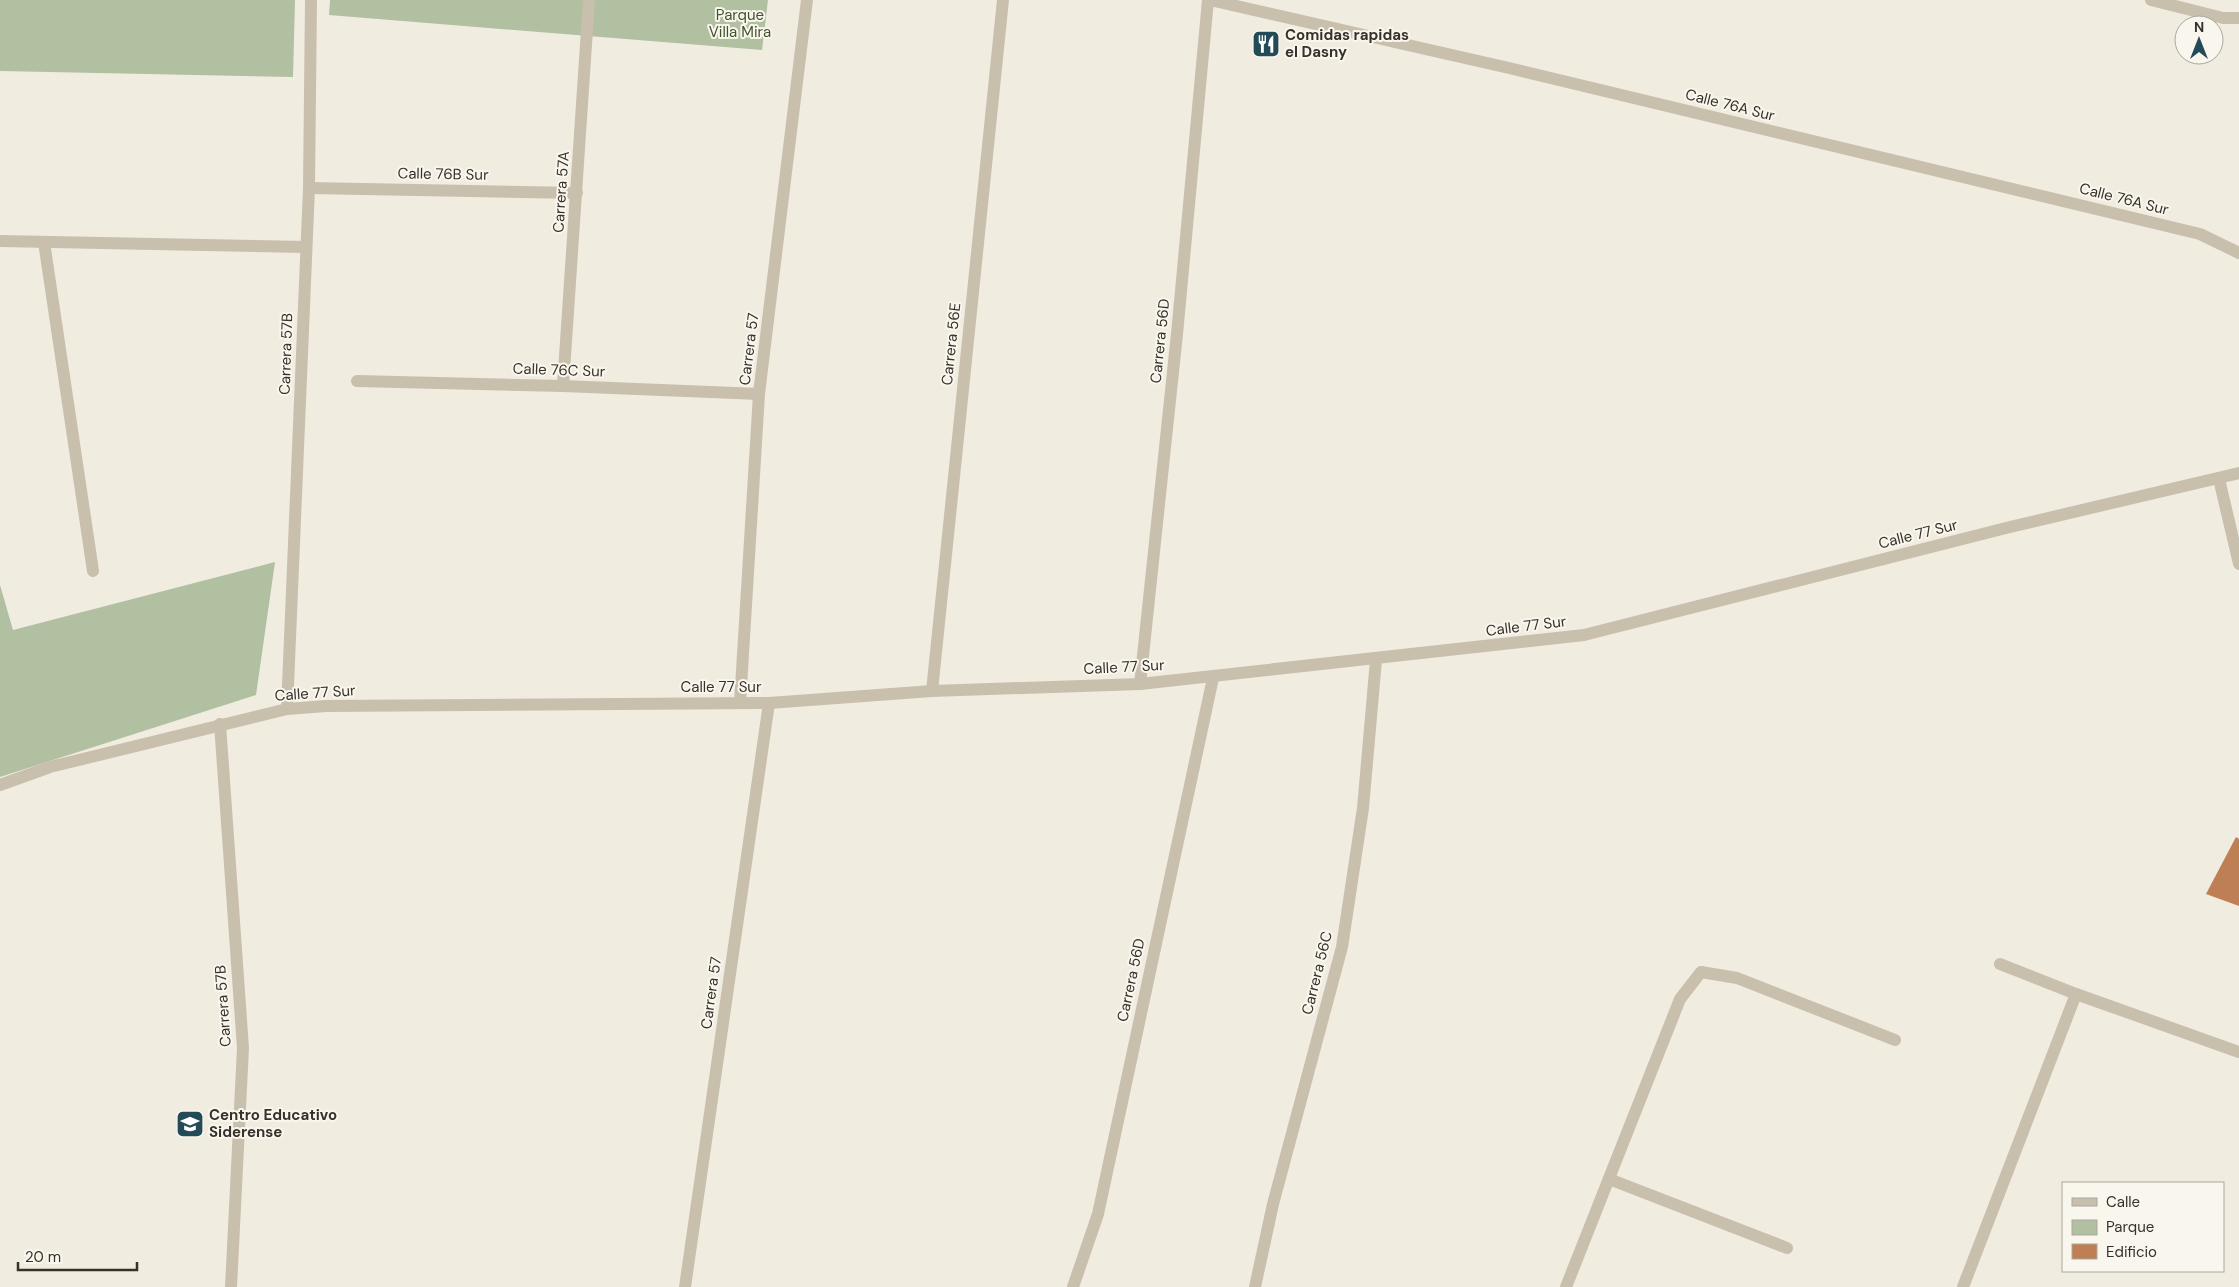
<svg xmlns="http://www.w3.org/2000/svg" width="2239" height="1287" font-family="'DM Sans',sans-serif">
	<style>
		.green { fill: #b0c0a1 }
		.building { fill: #bd7f53 }
		.lines { fill: none; stroke-linecap: round; stroke-linejoin: round }
		.service { stroke: #c9bfad; stroke-width: 12 }
		.minor { stroke: #c9bfad; stroke-width: 12 }
		.tertiary { stroke: #c9bfad; stroke-width: 12 }
		.labels { text-anchor: middle; dominant-baseline: central; stroke-width: 4; stroke-linejoin: round; paint-order: stroke }
		.park-label { font-size: 15px; fill: #415430; stroke: #f9f6ed }
		.poi-label { font-size: 15px; font-weight: bold; fill: #38312b; stroke: #f9f6ed; text-anchor: start }
		.street-label { font-size: 15px; fill: #38312b; stroke: #f9f6ed }
	</style>
	<rect width="100%" height="100%" fill="#f1ece0"/>
	<!-- green -->
	<g class="green">
		<path d="M0,0H295L293,77L0,71Z"/>
		<path d="M330,0H768L762,50L329,15Z"/>
		<path d="M275,562L256,695L0,777V585L13,630Z"/>
	</g>
	<!-- building -->
	<path class="building" d="M2236,837L2239,839V906L2206,894Z"/>
	<g class="lines">
		<!-- service -->
		<g class="service">
			<path d="M0,241L306,247"/>
			<path d="M44,242L93,571"/>
		</g>
		<!-- minor -->
		<g class="minor">
			<path d="M1210,0L1509,68L2200,234L2239,253"/>
			<path d="M2151,0L2223,18H2239"/>
			<path d="M309,188L577,193"/>
			<path d="M357,381L563,386L759,394"/>
			<path d="M563,386L589,0"/>
			<path d="M1140,684L1177,334L1208,0"/>
			<path d="M932,691L1003,0"/>
			<path d="M740,703L759,394L807,0"/>
			<path d="M287,709L309,188L311,0"/>
			<path d="M220,724L243,1048L231,1287"/>
			<path d="M2000,964L2076,994L2239,1052"/>
			<path d="M1609,1179L1787,1248"/>
			<path d="M685,1287L769,703"/>
			<path d="M1073,1287L1098,1214L1213,678"/>
			<path d="M1255,1287L1273,1204L1342,947L1363,808L1376,660"/>
			<path d="M1566,1287L1680,999L1701,972L1737,978L1895,1040"/>
			<path d="M1963,1287L2076,994"/>
		</g>
		<!-- tertiary -->
		<g class="tertiary">
			<path d="M2219,479L2239,564"/>
			<path d="M0,785L50,767L287,709L326,706L769,703L932,691L1140,684L1584,635L2010,527L2239,473"/>
		</g>
	</g>
	<!-- icons -->
	<defs>
		<symbol id="restaurant-square" viewBox="-11 -11 22 22"><rect x="-9" y="-9" width="18" height="18" rx="4" fill="#234a57" stroke="#f9f6ed"/><path d="M-5-6h1v4h1v-4h1v4h1v-4h1v5L-1.5 .5V6h-2V.5L-5-1ZM5-6V6H3V1.5H1.5Q1.5-4 5-6Z" fill="#fff"/></symbol>
		<symbol id="school-square" viewBox="-11 -11 22 22"><rect x="-9" y="-9" width="18" height="18" rx="4" fill="#234a57" stroke="#f9f6ed"/><path d="M0-5L7-2L0 1L-7-2ZM-4 1L0 2.5L4 1V4Q0 6-4 4Z" fill="#fff"/></symbol>
	</defs>
	<g fill-rule="evenodd">
		<use href="#restaurant-square" x="1250" y="28" width="32" height="32"/>
		<use href="#school-square" x="174" y="1108" width="32" height="32"/>
	</g>
	<g class="labels">
		<!-- park labels -->
		<g class="park-label">
			<text x="740" y="15">Parque<tspan x="740" dy="17">Villa Mira</tspan></text>
		</g>
		<!-- poi labels -->
		<g class="poi-label">
			<text x="1285" y="35">Comidas rapidas<tspan x="1285" dy="17">el Dasny</tspan></text>
			<text x="209" y="1115">Centro Educativo<tspan x="209" dy="17">Siderense</tspan></text>
		</g>
		<!-- street labels -->
		<g class="street-label">
			<text transform="translate(1730 105) rotate(14)">Calle 76A Sur</text>
			<text transform="translate(443 174) rotate(1)">Calle 76B Sur</text>
			<text transform="translate(561 192) rotate(-86)">Carrera 57A</text>
			<text transform="translate(2124 199) rotate(14)">Calle 76A Sur</text>
			<text transform="translate(1160 341) rotate(-84)">Carrera 56D</text>
			<text transform="translate(951 344) rotate(-84)">Carrera 56E</text>
			<text transform="translate(749 349) rotate(-83)">Carrera 57</text>
			<text transform="translate(286 354) rotate(-88)">Carrera 57B</text>
			<text transform="translate(559 370) rotate(2)">Calle 76C Sur</text>
			<text transform="translate(1918 534) rotate(-14)">Calle 77 Sur</text>
			<text transform="translate(1526 626) rotate(-7)">Calle 77 Sur</text>
			<text transform="translate(1124 667) rotate(-3)">Calle 77 Sur</text>
			<text x="721" y="687">Calle 77 Sur</text>
			<text transform="translate(315 693) rotate(-4)">Calle 77 Sur</text>
			<text transform="translate(1317 973) rotate(-76)">Carrera 56C</text>
			<text transform="translate(1131 980) rotate(-78)">Carrera 56D</text>
			<text transform="translate(711 993) rotate(-82)">Carrera 57</text>
			<text transform="translate(223 1006) rotate(-94)">Carrera 57B</text>
		</g>
	</g>
	<!-- legend -->
	<rect x="2062" y="1182" width="162" height="90" fill="#f9f6ed" stroke="#aca79f"/>
	<rect x="2072" y="1198" width="25" height="8" fill="#c9bfad" stroke="#aca79f"/>
	<text x="2106" y="1207" font-size="15" fill="#38312b">Calle</text>
	<rect x="2072" y="1220" width="25" height="15" fill="#b0c0a1" stroke="#aca79f"/>
	<text x="2106" y="1232" font-size="15" fill="#38312b">Parque</text>
	<rect x="2072" y="1244" width="25" height="15" fill="#bd7f53" stroke="#aca79f"/>
	<text x="2106" y="1257" font-size="15" fill="#38312b">Edificio</text>
	<!-- north arrow -->
	<g transform="translate(2199 40)"><circle r="24" fill="#f9f6ed" stroke="#aca79f"/>
	<path d="M0-4L9 19L0 12L-9 19Z" fill="#234a57"/>
	<text y="-8" font-size="14" font-weight="bold" text-anchor="middle" fill="#38312b">N</text>
	</g>
	<!-- scale -->
	<path d="M18 1262v8h119v-8" fill="none" stroke="#38312b" stroke-width="2.5"/>
	<text x="25" y="1262" font-size="15" fill="#38312b" stroke="#f9f6ed" stroke-width="4" paint-order="stroke">20 m</text>
</svg>
